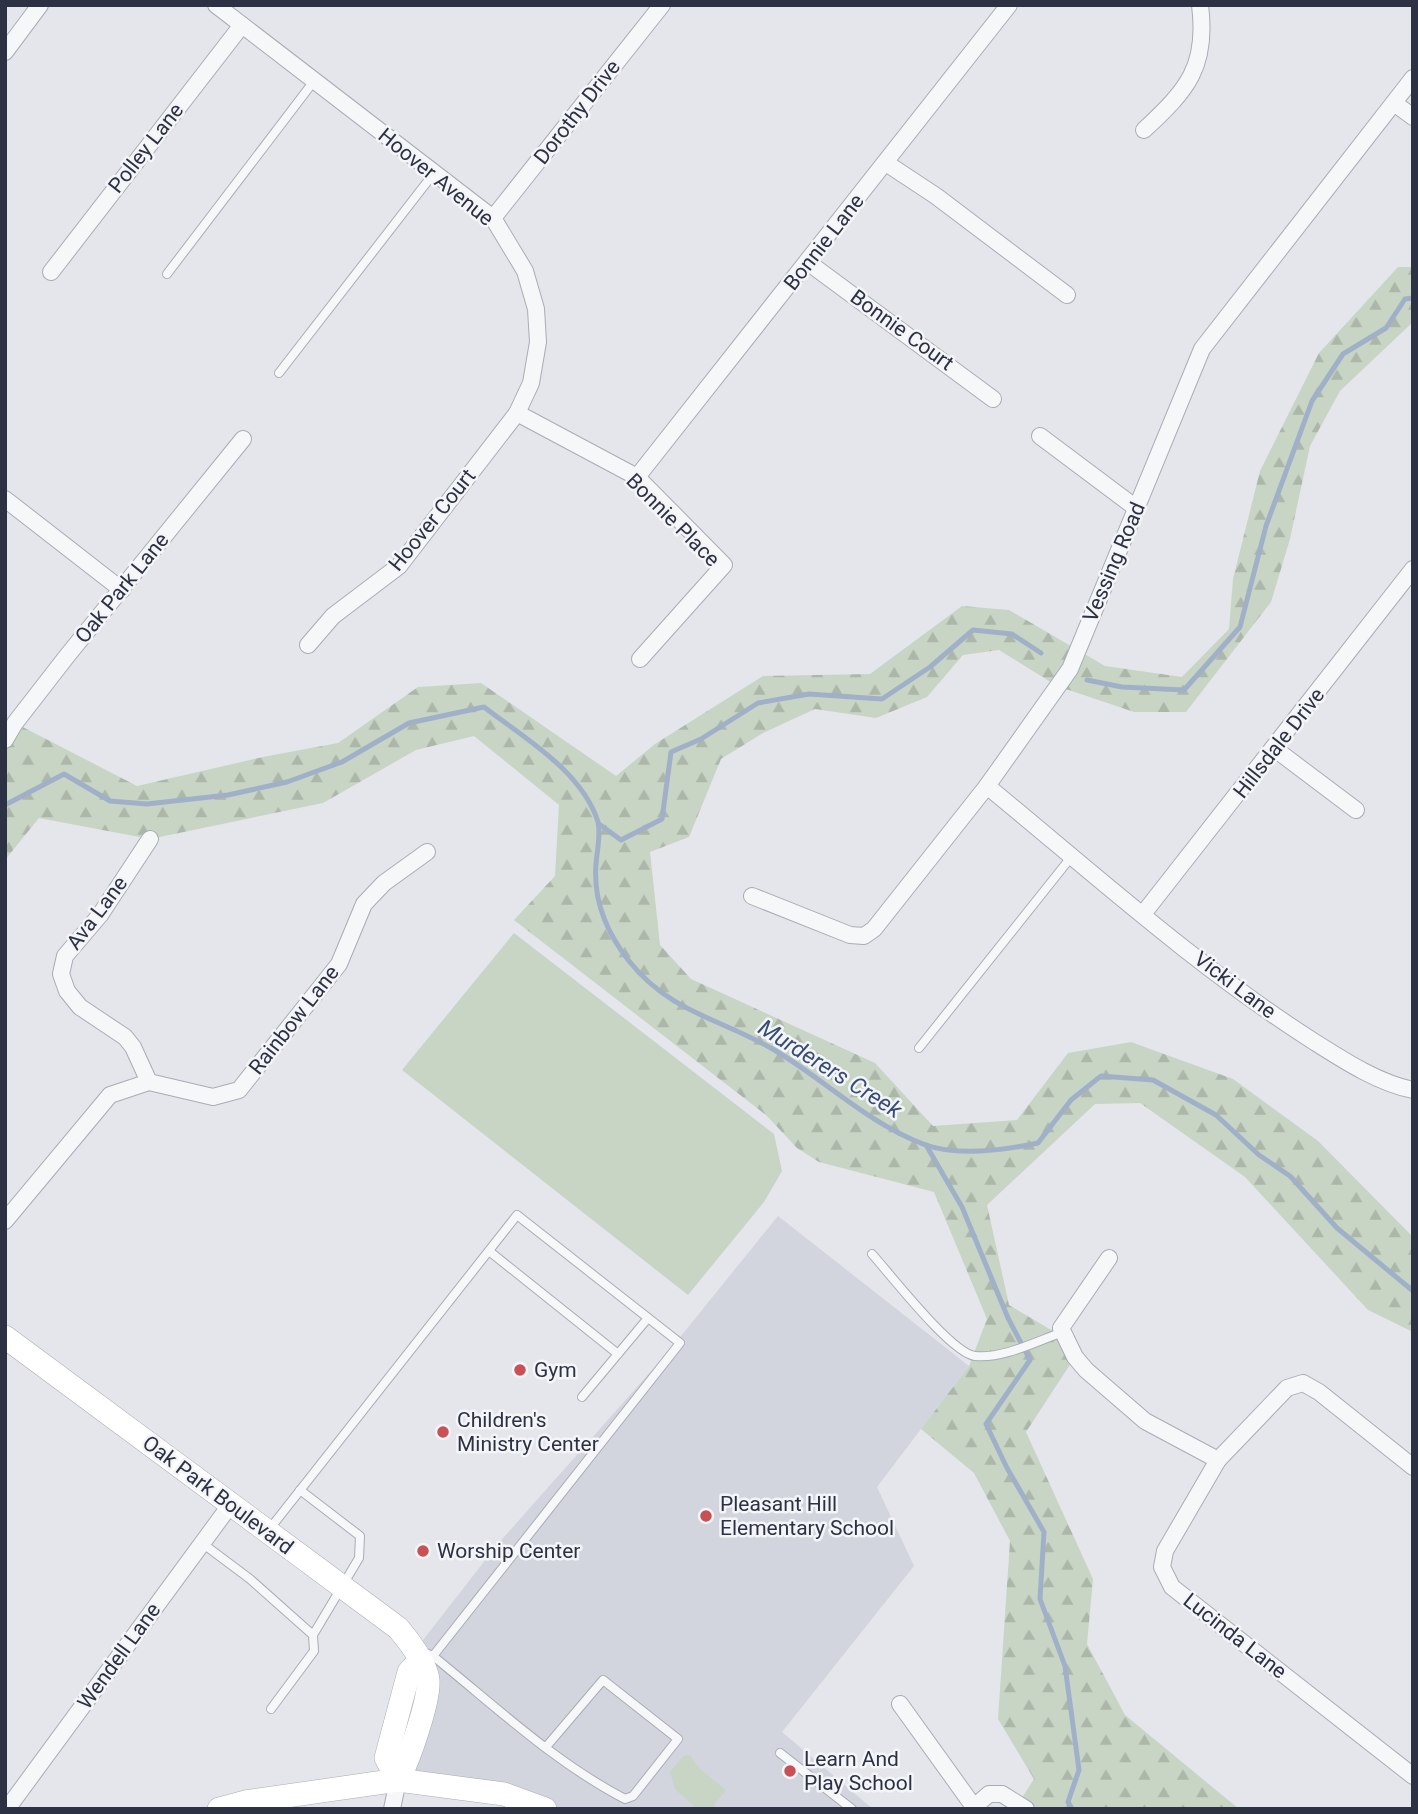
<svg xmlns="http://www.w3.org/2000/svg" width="1418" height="1814" font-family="Roboto,sans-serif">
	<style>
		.built { fill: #d2d5dd }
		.forest { fill: url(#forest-firs) }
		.park { fill: #c8d5c5 }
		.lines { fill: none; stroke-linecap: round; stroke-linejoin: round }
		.stream { stroke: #a1b0c9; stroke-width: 5 }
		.lane-casing { stroke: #a9acb5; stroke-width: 10 }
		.street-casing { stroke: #a9acb5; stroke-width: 18 }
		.secondary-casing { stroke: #a9acb5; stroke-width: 24 }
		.lane { stroke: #f6f7f9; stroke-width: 8 }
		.street { stroke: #f6f7f9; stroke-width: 16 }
		.secondary { stroke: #fff; stroke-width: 23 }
		.poi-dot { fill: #c95055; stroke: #f4f5f8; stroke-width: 2.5 }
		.labels { text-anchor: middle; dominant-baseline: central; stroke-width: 5; stroke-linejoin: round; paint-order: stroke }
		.street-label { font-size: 21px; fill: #2c3243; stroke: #f4f5f8 }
		.poi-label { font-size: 21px; fill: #2c3243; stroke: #f4f5f8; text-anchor: start }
		.water-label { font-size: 23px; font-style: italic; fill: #374d75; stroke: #f4f5f8 }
	</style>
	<defs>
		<pattern id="forest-firs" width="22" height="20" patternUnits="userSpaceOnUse" patternTransform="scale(1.75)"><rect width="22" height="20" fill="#c8d5c5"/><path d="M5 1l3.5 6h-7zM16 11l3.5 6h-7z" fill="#acb7aa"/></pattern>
	</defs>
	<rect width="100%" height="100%" fill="#e4e6eb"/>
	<!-- built -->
	<path class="built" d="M778,1216L969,1366L877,1487L914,1566L782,1732L873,1809H545L398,1780L428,1680L416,1649L497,1545L668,1352Z"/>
	<!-- forest -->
	<path class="forest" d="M1398,267H1413V322L1340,391L1310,446L1290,539L1271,602L1186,712H1134L1057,686L999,650L963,655L927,697L876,718L815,709L763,733L721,759L689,837L650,852L660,945L691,979L875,1063L933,1126L1017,1120L1068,1053L1131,1042L1233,1079L1318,1141L1413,1237V1332L1368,1310L1245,1177L1140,1103L1095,1104L987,1205L1009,1305L1053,1331L1075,1357L1026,1432L1093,1579L1087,1644L1125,1715L1239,1809H1026L1018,1804L1034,1779L998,1719L1010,1541L974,1473L921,1429L969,1366L987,1319L934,1192L819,1162L797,1148L766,1115L514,920L555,876L559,805L474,736L416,750L323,803L150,839L39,818L5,860V740L15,723L137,786L263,757L338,743L418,687L481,683L616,776L655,744L763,676L870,674L962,606L1009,610L1105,666L1182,677L1229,629L1233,579L1260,471L1319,353Z"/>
	<!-- park -->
	<g class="park">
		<path d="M514,933L774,1134L782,1171L764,1202L688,1295L402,1070Z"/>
		<path d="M690,1755L699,1768L726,1790L714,1805L716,1809H697L675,1789L670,1772L683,1756Z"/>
	</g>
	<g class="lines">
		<!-- stream -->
		<g class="stream">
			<path d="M1087,680L1122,687L1184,690L1240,627L1266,526L1312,401L1343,354L1386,328L1405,299L1413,298"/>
			<path d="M5,805L64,774L110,801L147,804L228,795L287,782L342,762L409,723L484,707C524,738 582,771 598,822C601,834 597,851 596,864C593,900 607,933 629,961C671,1014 723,1019 776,1051C826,1081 868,1123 923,1144C957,1157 1005,1150 1038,1143L1071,1100L1101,1076L1153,1080L1216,1115L1259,1155L1290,1176L1337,1228L1413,1291"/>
			<path d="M599,824L621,840L662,819L671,752L701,739L758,703L809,694L882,699L930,667L973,630L1012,634L1041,653"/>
			<path d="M926,1145L962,1207L1008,1318L1030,1360L986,1424L1007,1468L1044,1532L1040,1599L1065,1666L1079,1770L1068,1802L1071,1807"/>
		</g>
		<defs>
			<g id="lane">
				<path d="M167,274L314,81"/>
				<path d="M279,373L434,173"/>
				<path d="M919,1048L1072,856"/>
				<path d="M489,1251L618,1354"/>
				<path d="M872,1254C890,1274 951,1353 975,1356C1003,1359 1037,1341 1063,1332"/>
				<path d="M582,1397L648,1318"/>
				<path d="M300,1490L360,1536L359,1558L313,1635"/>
				<path d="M268,1531L517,1215L680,1343L433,1656"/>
				<path d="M202,1543L250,1579L313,1635L314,1651L271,1709"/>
				<path d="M428,1654L433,1656C495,1706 554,1762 625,1799L633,1796L678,1739L603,1680L546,1747"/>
				<path d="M780,1753L852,1809"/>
			</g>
			<g id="street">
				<path d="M216,5L493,218L525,271L536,309L538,342L531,383L517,413L399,566L333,616L308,645"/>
				<path d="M5,52L40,5"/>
				<path d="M1394,103L1413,117"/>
				<path d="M1144,130C1187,90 1208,67 1200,5"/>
				<path d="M886,163L936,196L1067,295"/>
				<path d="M493,218L662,5"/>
				<path d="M809,263L993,399"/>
				<path d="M51,272L242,25"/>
				<path d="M517,413L637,477L724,565L640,659"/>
				<path d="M1040,436L1136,508"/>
				<path d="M637,477L1009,5"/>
				<path d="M5,499L122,590"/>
				<path d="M5,740L15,723L67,656L243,439"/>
				<path d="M1275,749L1356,810"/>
				<path d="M987,786C1093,873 1197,967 1313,1041C1343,1060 1378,1083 1413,1090"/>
				<path d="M752,896L850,935L864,936L874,929L987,786L1070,669L1202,349L1413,78"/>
				<path d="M1143,914L1413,569"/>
				<path d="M149,1082L133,1047L125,1037L80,1007L67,991L61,974L65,956L100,915L150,839"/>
				<path d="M5,1221L110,1095L149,1082L213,1097L239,1090L339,964L364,904L384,883L427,852"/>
				<path d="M1109,1258L1061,1328L1075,1357L1086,1370L1145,1421L1218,1460"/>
				<path d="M1413,1467L1319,1392L1303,1383L1287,1388L1218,1460L1165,1551L1162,1567L1172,1587L1413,1776"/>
				<path d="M900,1704L974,1807L989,1794H1002L1026,1809"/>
				<path d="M7,1809L231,1504"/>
				<path d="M392,1809L398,1780"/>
			</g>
			<g id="secondary">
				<path d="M5,1337L398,1628C409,1641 426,1663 428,1680C430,1700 408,1762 398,1780"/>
				<path d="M398,1780L386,1758L409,1672L419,1661"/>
				<path d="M219,1809L245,1802L398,1780L504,1794L545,1809"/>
			</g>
		</defs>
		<!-- lane casing -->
		<use href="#lane" class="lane-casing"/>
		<!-- street casing -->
		<use href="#street" class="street-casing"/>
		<!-- secondary casing -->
		<use href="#secondary" class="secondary-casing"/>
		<!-- lane -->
		<use href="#lane" class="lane"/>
		<!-- street -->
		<use href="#street" class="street"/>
		<!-- secondary -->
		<use href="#secondary" class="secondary"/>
	</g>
	<!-- markers -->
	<g class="poi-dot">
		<circle cx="520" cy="1370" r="7"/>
		<circle cx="443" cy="1432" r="7"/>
		<circle cx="706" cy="1516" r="7"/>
		<circle cx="423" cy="1551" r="7"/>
		<circle cx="790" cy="1771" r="7"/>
	</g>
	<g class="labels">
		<!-- street labels -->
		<g class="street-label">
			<text transform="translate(577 112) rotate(-52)">Dorothy Drive</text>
			<text transform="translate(146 148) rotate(-52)">Polley Lane</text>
			<text transform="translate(436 177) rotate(39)">Hoover Avenue</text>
			<text transform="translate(824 242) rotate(-52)">Bonnie Lane</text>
			<text transform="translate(902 330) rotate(36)">Bonnie Court</text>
			<text transform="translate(432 520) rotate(-51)">Hoover Court</text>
			<text transform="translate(673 520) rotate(45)">Bonnie Place</text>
			<text transform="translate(1114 562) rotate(-67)">Vessing Road</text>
			<text transform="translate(122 588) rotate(-51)">Oak Park Lane</text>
			<text transform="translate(1279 743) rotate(-52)">Hillsdale Drive</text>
			<text transform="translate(97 913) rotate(-53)">Ava Lane</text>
			<text transform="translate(1235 985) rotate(37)">Vicki Lane</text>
			<text transform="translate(294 1020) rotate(-52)">Rainbow Lane</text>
			<text transform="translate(218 1495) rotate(37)">Oak Park Boulevard</text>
			<text transform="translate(1235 1636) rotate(38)">Lucinda Lane</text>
			<text transform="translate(119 1656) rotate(-54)">Wendell Lane</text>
		</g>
		<!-- poi labels -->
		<g class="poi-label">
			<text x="534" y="1370">Gym</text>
			<text x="457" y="1420">Children's<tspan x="457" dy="24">Ministry Center</tspan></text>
			<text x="720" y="1504">Pleasant Hill<tspan x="720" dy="24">Elementary School</tspan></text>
			<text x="437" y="1551">Worship Center</text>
			<text x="804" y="1759">Learn And<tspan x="804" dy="24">Play School</tspan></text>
		</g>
		<!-- water labels -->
		<g class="water-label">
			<text transform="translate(830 1069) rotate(32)">Murderers Creek</text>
		</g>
	</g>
	<!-- border -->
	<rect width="1418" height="1814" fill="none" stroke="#2c3243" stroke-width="14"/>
</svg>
